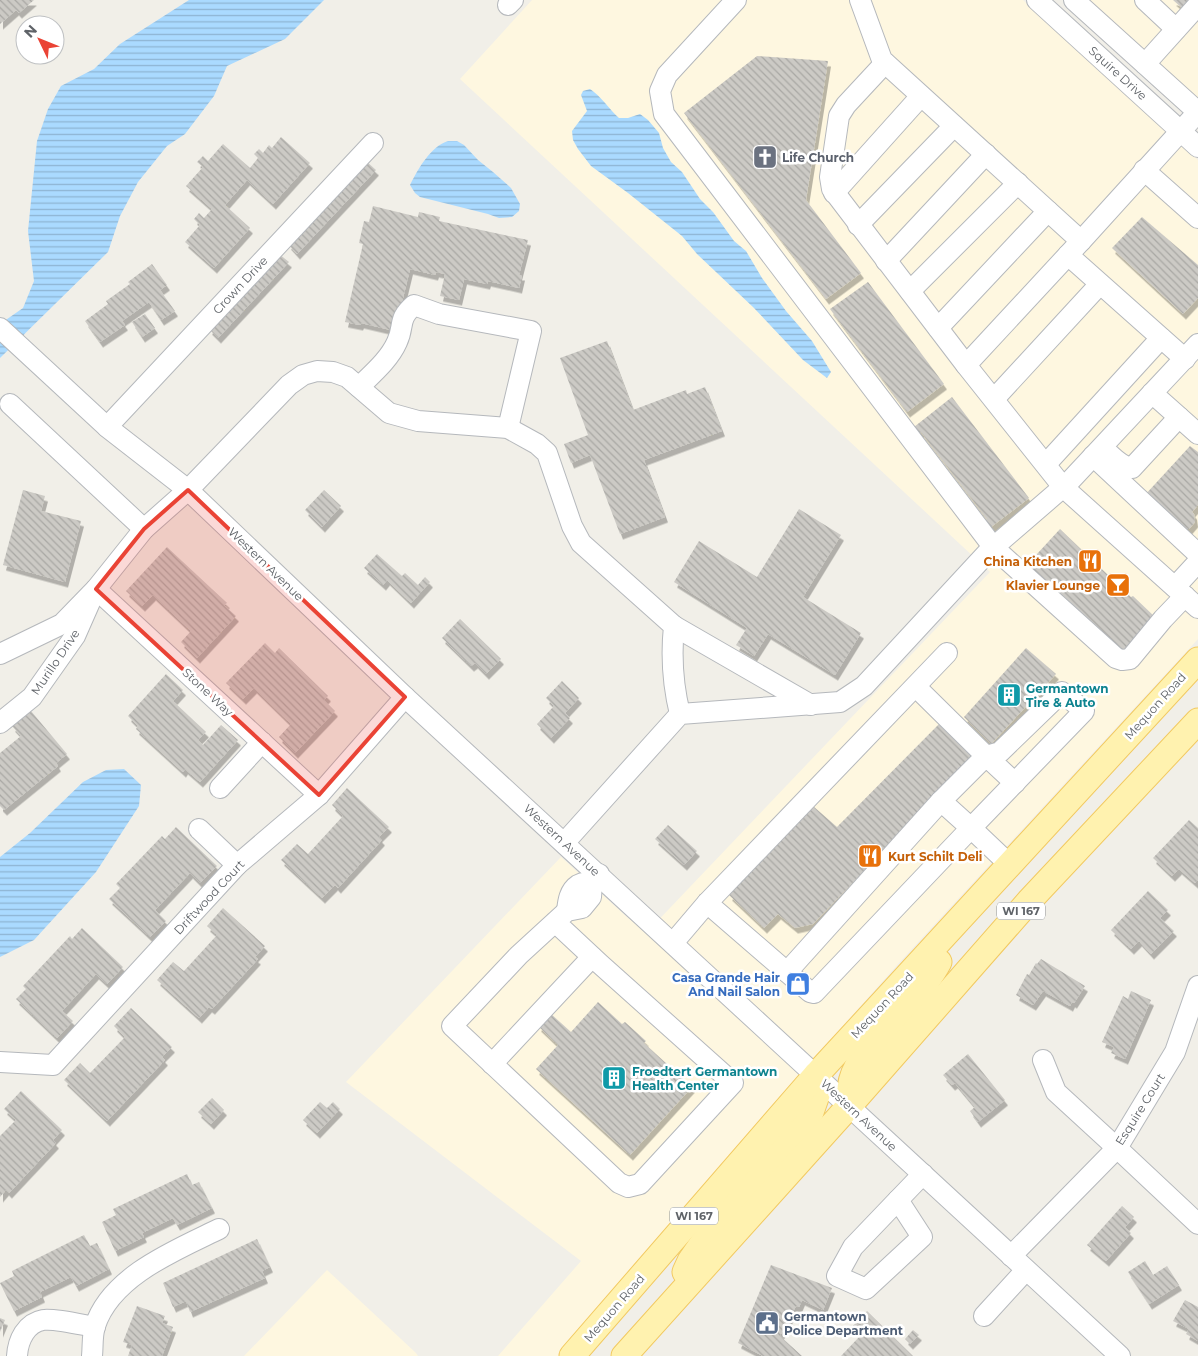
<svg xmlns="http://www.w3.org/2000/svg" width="1198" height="1356" font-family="Montserrat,sans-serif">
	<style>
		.commercial { fill: #fef7e0 }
		.water { fill: url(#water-rules) }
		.building { fill: url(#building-back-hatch); filter: url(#shadow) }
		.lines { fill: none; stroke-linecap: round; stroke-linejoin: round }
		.minor-casing { stroke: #b5b8bc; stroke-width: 22 }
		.major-casing { stroke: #f2c960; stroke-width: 27 }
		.minor { stroke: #fff; stroke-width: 20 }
		.major { stroke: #fff2af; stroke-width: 25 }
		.marked { fill: #ea4335; fill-opacity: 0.2; stroke: #ea4335; stroke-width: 4; stroke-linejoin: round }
		.labels { text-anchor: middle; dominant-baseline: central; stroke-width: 5; stroke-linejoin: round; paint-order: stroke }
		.shield { fill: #fff; stroke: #8f9295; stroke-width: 1 }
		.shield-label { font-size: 11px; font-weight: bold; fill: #5f6368 }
		.street-label { font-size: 12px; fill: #5f6368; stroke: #fff }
		.worship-label { font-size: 12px; font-weight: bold; fill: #5b616d; stroke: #fff; text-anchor: start }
		.food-label { font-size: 12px; font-weight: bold; fill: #c56008; stroke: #fff; text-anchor: end }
		.culture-label { font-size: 12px; font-weight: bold; fill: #0d838f; stroke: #fff; text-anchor: start }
		.shop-label { font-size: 12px; font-weight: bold; fill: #366cbe; stroke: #fff; text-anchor: end }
		.service-label { font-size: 12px; font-weight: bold; fill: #4e5e75; stroke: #fff; text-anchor: start }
	</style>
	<defs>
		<pattern id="water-rules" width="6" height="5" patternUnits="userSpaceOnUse" patternTransform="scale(1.25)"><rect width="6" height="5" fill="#aadaff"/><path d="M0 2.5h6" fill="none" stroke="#8eb4d2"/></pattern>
		<pattern id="building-back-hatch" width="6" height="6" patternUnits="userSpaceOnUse" patternTransform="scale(1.25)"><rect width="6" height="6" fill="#cccac5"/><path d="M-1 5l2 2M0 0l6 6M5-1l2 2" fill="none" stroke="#a9a8a4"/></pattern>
		<filter id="shadow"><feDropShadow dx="3" dy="5.5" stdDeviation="0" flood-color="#0004"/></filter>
	</defs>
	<rect width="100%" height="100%" fill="#f1efe8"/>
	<!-- commercial -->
	<g class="commercial">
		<path d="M532,0H1023L1136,101L1198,160V639L899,963L775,1102L697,1200L561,1356H498L581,1261L346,1082L561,857L628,918L638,922L648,931L990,572L460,79Z"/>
		<path d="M1085,0H1198V103Z"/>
		<path d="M327,1270L416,1353L418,1356H244Z"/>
	</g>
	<!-- water -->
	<g class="water">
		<path d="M189,0H324L285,39L227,66L214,96L185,134L167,146L138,182L120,216L108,252L0,358V324L23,308L34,281L28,231L37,141L48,109L61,86L94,69L120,44Z"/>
		<path d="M590,89C601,96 609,109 619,118H628L640,114L648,120L659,133L663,148L671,162L682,172L700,199L713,212L734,241L746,251L762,278L786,311L812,341L831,372L827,378L803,360L754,308L697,254L682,236L628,193L591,166L578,149L573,140L572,131L587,111L581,95L583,91Z"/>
		<path d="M448,141H457L464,145L478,160L493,172L511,188L520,204L519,211L512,217L499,218L488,214L420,197L415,193L410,185C418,169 431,146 448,141Z"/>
		<path d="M124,769L141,785L139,806L96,872L34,940L0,957V857L30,833L83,782L106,770Z"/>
	</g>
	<!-- building -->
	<g class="building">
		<path d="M0,0H34L19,13L16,10L0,24Z"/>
		<path d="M1173,0H1189L1182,8Z"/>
		<path d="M757,56L828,61L806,200L861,273L826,299L684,113Z"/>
		<path d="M281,137L310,163L273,204L247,180L225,205L250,228L214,268L185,242L200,225L194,219L199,213L204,218L212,209L186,186L203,167L197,162L203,156L208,161L223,144L250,168L258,158L254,154L259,149L263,153L269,145L272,148Z"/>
		<path d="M366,161L376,170L297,254L288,244Z"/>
		<path d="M373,206L418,217L419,212L440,217L439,221L528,240L519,275H522L519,288L488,281L487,284L464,279L459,300L440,296L445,274L436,272L435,275L410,269L395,331L361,323L360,325L345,322L363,244L359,243L364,221L369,222Z"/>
		<path d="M1142,217L1198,265V298L1183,314L1112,248Z"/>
		<path d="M279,254L289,262L218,338L209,329Z"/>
		<path d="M152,264L167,285L160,290L175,311L161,320L149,302L122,321L125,325L100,342L85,321L108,304L106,301L130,284L128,282Z"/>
		<path d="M868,282L944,384L907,412L830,309Z"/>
		<path d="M145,314L155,328L142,337L132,322Z"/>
		<path d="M607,341L633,410L686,390L687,394L705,387L722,431L644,460L665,517L620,534L590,455L571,463L564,444L588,435L560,358Z"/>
		<path d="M952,397L1029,498L991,527L985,520L987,519L921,432L919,434L914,427Z"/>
		<path d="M1190,446L1198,452V505L1192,512L1194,514L1195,522L1189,529H1180L1144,496Z"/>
		<path d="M23,490L45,496L41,511L81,521L65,582L3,565Z"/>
		<path d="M324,490L341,506L322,527L305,510Z"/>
		<path d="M799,509L841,535L803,597L861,633L835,675L768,634L754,656L736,645L747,628L674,582L699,541L757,577Z"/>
		<path d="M1060,529L1131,597L1133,596L1156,618L1121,656L1025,567Z"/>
		<path d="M167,547L227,603L224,605L236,616L197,658L181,642L191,631L153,595L142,606L126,591Z"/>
		<path d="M377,554L402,576L405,573L418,585L425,577L430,582L411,603L387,580L383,585L364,568Z"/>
		<path d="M460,619L501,659L486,674L475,663L471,666L442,638Z"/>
		<path d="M265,643L275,653L279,648L328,696L324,700L335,711L295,753L279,737L291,724L254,688L243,699L226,683Z"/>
		<path d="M1026,648L1056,674L991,744L964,717Z"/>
		<path d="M166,674L183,690L173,701L206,732L198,740L203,745L221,725L238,740L200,782L185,769L183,772L136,729L138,726L128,716Z"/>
		<path d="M562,681L579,698L565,713L570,718L551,738L537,724L554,706L546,698Z"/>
		<path d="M31,711L67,754L56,763L58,766L4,810L0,806V753L21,736L12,726Z"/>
		<path d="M940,723L975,755L813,924L795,928L778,914L764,928L729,895L813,806L837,827Z"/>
		<path d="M347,788L389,827L379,837L382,840L338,888L335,885L322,898L281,860L297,844L308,854L343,816L332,805Z"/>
		<path d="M1189,820L1198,828V880L1195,883L1179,869L1172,876L1153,858Z"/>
		<path d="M668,825L697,851L684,865L655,839Z"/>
		<path d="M176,827L217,866L200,883L190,873L155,910L166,921L150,937L109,899L120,888L116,884L162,836L165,839Z"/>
		<path d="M1148,891L1168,910L1160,918L1174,931L1151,954L1139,941L1131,949L1111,930Z"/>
		<path d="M223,908L265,946L255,957L258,959L212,1009L209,1007L199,1018L157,980L173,962L184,971L217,935L207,926Z"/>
		<path d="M82,928L123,967L107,984L96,974L62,1011L73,1021L57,1038L16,999L26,989L23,986L70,936L72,939Z"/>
		<path d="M1041,959L1085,986L1074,1003L1072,1002L1070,1006L1043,991L1033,1005L1016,995L1027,974L1029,975L1036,963L1037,964Z"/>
		<path d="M1131,991L1151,1000L1125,1059L1111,1053L1114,1047L1102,1042L1123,996L1128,999Z"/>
		<path d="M598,1002L622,1024L625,1022L646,1041L644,1043L692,1087L630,1155L536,1069L558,1045L538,1026L550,1013L571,1032Z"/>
		<path d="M131,1008L172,1047L162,1057L165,1060L107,1121L64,1080L80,1063L90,1073L125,1037L114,1026Z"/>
		<path d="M968,1054L1005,1100L978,1122L970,1111L975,1107L955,1083L952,1085L943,1075Z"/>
		<path d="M21,1091L62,1130L53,1140L56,1143L9,1193L6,1190L0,1197V1136L16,1120L4,1109Z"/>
		<path d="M212,1098L224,1110L211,1124L198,1112Z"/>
		<path d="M320,1102L327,1108L333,1102L340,1109L317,1133L303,1120Z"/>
		<path d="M187,1174L192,1185L199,1182L212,1208L177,1225L173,1218L142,1233L144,1237L115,1251L102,1222L116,1215L113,1209Z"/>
		<path d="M1122,1206L1134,1217L1125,1227L1131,1233L1106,1261L1087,1245Z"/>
		<path d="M84,1235L90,1246L97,1243L109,1269L76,1286L71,1277L40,1292L42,1297L14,1311L0,1283L14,1276L12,1271Z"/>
		<path d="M257,1239L270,1267L262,1271L265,1278L190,1312L186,1301L173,1307L163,1283Z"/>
		<path d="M1145,1261L1153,1275L1167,1266L1179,1285L1149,1304L1128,1272Z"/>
		<path d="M771,1265L832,1288L823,1310L802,1300L799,1307L796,1306L780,1336L802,1356H763L738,1343Z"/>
		<path d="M1185,1300L1198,1307V1341L1186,1334L1189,1329L1173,1321Z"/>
		<path d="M137,1306L165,1316L162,1323L173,1327L162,1356H128L132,1345L123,1342Z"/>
		<path d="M867,1311L913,1356H841L860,1336L851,1328Z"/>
		<path d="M0,1318L5,1320L0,1332Z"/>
		<path d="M913,1330L919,1335L910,1344L905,1339Z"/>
	</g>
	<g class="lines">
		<defs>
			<g id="minor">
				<path d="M736,0L667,75L660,91L664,114L994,548L1116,658L1122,660L1130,659L1163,619L1185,596"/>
				<path d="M860,0L882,60L1081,241L966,365L1063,487L1198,608"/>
				<path d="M1037,0L1198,147"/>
				<path d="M1074,0L1198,112"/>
				<path d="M1145,0L1176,29"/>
				<path d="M508,5L513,0"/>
				<path d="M885,63L846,105L839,116L830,177L832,189L966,365"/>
				<path d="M1145,64L1198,5"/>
				<path d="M1144,170L1198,218"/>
				<path d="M834,193L921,96"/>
				<path d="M858,225L954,126"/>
				<path d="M1081,241L1198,112"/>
				<path d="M1068,255L1185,359"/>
				<path d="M886,261L986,154"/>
				<path d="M910,291L1018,183"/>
				<path d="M0,328L107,427L188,490L405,697L1120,1356"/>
				<path d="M938,328L1048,211"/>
				<path d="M359,387C372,374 389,360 397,342C405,325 397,320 414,305L439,314L531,331L508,428"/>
				<path d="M1152,393L1198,434"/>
				<path d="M994,399L1100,284"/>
				<path d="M10,404L144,529"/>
				<path d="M107,427L373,143"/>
				<path d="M1105,450C1113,457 1121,467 1132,468L1179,417"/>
				<path d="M1093,456L1198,554"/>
				<path d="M1046,464L1161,338"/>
				<path d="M1175,587L1198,562"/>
				<path d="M96,589L319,795"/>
				<path d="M674,626L811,705"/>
				<path d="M947,653L707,903L810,992L814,993L971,828L1010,865"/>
				<path d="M0,654L62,624L96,589L144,529L188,490L289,385L303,375L317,371L333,372L347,377L389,413L418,421L508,428L537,444L547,453L572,526L581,543L674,626C671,655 673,686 680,714"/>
				<path d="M916,687L986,756L1000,752L1062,692L1084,711L971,828L941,801"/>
				<path d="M0,723L32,697L75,636L90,602"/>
				<path d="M220,788L262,742"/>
				<path d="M199,829L237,865"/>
				<path d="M565,842L680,714L840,702L864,686L988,552L1069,482L1198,344"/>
				<path d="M567,911C568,902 569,891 578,885C588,880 589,886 599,874"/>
				<path d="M555,922L600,964L733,1083L640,1184L628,1187L619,1183L452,1026L519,955L567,911L582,908L591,897L592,883"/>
				<path d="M673,943L707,903"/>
				<path d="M787,972L941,801L986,756L1015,783"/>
				<path d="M1043,1060L1056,1092L1117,1148L1198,1224"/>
				<path d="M0,1062L53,1065L237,865L319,795L405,697"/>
				<path d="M492,1064L592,957"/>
				<path d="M898,1200L922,1237L866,1289L837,1276L853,1247Z"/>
				<path d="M898,1200L923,1174"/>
				<path d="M1011,1256L1117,1148L1175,1052L1198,986"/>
				<path d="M984,1316L1026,1270"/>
				<path d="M17,1356C18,1340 26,1323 43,1320C54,1318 83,1325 95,1327"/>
				<path d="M92,1356C93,1346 92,1335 95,1326C111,1276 176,1250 219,1229"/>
			</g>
			<g id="major">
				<path d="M850,1105C845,1064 874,1047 898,1018C912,1001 929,981 939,962"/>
				<path d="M685,1272L690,1261L725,1211L811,1112L818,1092L816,1075"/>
				<path d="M572,1356L816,1075L1198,660"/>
				<path d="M624,1356L850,1105L1030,900L1198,721"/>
			</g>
		</defs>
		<!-- minor casing -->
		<use href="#minor" class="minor-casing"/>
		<!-- major casing -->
		<use href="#major" class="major-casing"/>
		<!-- minor -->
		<use href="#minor" class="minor"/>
		<!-- major -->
		<use href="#major" class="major"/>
	</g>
	<!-- marked area -->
	<path class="marked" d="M188,490L405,697L319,795L96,589L144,529Z"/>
	<!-- icons -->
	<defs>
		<symbol id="church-square" viewBox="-11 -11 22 22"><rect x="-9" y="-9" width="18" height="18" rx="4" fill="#6b7280" stroke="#fff"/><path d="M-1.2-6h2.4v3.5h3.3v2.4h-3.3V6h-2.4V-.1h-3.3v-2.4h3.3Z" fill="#fff"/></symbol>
		<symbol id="restaurant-square" viewBox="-11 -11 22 22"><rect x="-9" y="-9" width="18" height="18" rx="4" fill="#e8710a" stroke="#fff"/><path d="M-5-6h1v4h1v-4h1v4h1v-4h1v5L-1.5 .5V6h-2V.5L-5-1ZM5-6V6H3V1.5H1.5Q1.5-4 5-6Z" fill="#fff"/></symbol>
		<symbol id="bar-square" viewBox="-11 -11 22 22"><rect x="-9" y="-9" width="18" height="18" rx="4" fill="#e8710a" stroke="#fff"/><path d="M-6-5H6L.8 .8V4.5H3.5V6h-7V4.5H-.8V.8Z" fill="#fff"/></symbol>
		<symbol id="building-square" viewBox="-11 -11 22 22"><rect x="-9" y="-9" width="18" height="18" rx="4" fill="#0f9aa8" stroke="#fff"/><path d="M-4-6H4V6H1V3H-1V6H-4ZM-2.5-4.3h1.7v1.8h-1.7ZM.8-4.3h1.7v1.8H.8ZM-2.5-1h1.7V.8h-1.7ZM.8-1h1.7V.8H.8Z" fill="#fff"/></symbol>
		<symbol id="shop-square" viewBox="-11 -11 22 22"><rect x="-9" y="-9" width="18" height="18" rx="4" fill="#3f7fe0" stroke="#fff"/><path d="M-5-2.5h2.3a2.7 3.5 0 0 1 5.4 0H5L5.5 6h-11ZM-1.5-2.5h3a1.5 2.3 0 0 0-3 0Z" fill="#fff"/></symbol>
		<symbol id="civic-square" viewBox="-11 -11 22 22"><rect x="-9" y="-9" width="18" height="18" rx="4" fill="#5c6f8a" stroke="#fff"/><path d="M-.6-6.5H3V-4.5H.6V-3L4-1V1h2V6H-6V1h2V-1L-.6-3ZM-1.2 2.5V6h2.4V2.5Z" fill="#fff"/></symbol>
	</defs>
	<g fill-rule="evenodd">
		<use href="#church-square" x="751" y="143" width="28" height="28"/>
		<use href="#restaurant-square" x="1076" y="547" width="28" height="28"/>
		<use href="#bar-square" x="1104" y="571" width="28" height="28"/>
		<use href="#building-square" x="995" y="681" width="28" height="28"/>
		<use href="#restaurant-square" x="856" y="842" width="28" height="28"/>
		<use href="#shop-square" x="784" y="970" width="28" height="28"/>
		<use href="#building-square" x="600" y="1064" width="28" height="28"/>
		<use href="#civic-square" x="753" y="1309" width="28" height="28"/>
	</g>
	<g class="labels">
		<!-- shield labels -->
		<g class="shield">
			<rect x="997" y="902.5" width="48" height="17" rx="4"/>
			<rect x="670" y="1207.5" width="48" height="17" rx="4"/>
		</g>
		<g class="shield-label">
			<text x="1021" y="911">WI 167</text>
			<text x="694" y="1216">WI 167</text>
		</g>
		<!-- street labels -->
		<g class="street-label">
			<text transform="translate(1118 73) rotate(42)">Squire Drive</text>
			<text transform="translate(240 285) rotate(-47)">Crown Drive</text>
			<text transform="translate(266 564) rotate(44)">Western Avenue</text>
			<text transform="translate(55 662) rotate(-56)">Murillo Drive</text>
			<text transform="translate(208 692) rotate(43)">Stone Way</text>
			<text transform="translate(1155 706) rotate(-48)">Mequon Road</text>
			<text transform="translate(562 840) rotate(43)">Western Avenue</text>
			<text transform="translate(209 897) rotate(-47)">Driftwood Court</text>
			<text transform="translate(882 1005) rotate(-47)">Mequon Road</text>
			<text transform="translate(1140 1109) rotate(-58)">Esquire Court</text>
			<text transform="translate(859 1115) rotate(43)">Western Avenue</text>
			<text transform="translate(614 1308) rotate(-49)">Mequon Road</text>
		</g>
		<!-- worship labels -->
		<g class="worship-label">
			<text x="782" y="157">Life Church</text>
		</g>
		<!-- food labels -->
		<g class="food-label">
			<text x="1072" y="561">China Kitchen</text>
			<text x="1100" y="585">Klavier Lounge</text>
			<text x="888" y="856" text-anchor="start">Kurt Schilt Deli</text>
		</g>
		<!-- culture labels -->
		<g class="culture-label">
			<text x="1026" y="688">Germantown<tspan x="1026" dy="14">Tire &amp; Auto</tspan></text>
			<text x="632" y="1071">Froedtert Germantown<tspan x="632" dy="14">Health Center</tspan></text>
		</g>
		<!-- shop labels -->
		<g class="shop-label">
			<text x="780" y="977">Casa Grande Hair<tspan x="780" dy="14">And Nail Salon</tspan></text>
		</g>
		<!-- service labels -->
		<g class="service-label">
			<text x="784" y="1316">Germantown<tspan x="784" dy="14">Police Department</tspan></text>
		</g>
	</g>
	<!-- north arrow -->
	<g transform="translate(40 40) rotate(313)"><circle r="24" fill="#ffffff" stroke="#bfc1c3"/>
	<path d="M0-4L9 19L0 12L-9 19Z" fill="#ea4335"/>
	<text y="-8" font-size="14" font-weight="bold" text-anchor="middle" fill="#5f6368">N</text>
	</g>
</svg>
